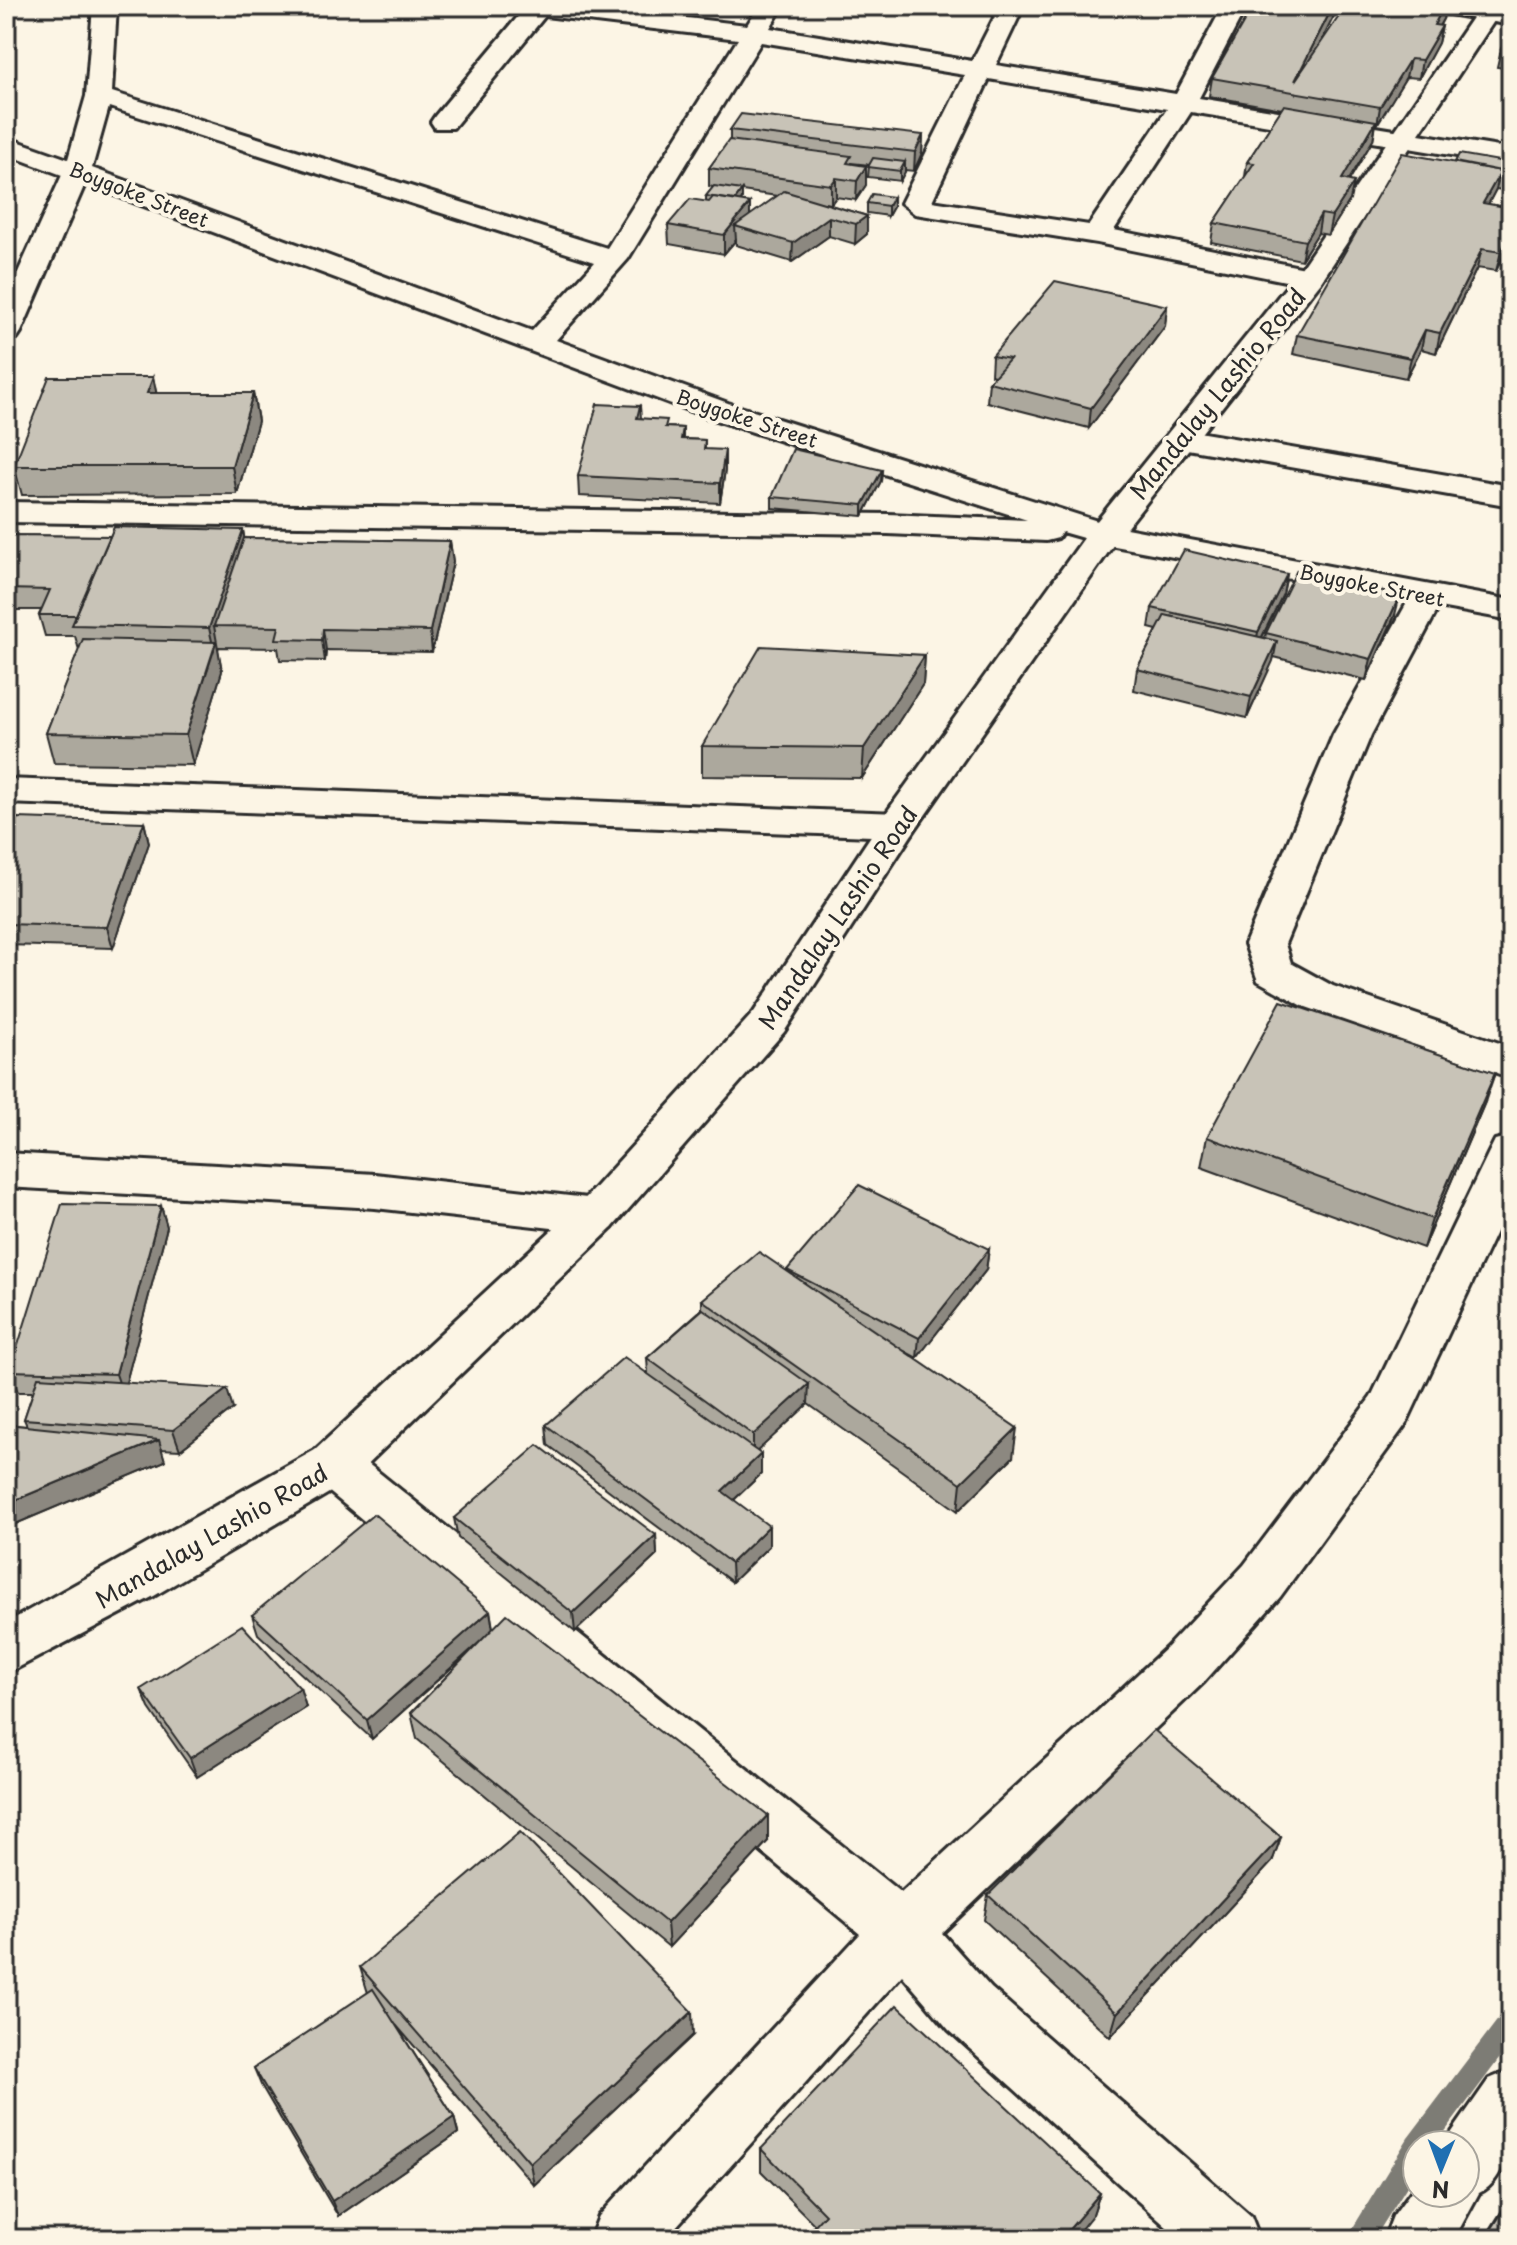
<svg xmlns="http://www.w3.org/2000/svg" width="1517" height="2245" font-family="'Playpen Sans',sans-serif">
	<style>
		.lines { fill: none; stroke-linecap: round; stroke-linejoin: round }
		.stream { fill: #7d7b74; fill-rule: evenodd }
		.minor-casing { stroke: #2b2b2b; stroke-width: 6 }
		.highway-casing { stroke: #2b2b2b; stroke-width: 6 }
		.minor { fill: #fcf5e5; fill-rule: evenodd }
		.highway { fill: #fcf5e5; fill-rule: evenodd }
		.wall { fill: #aca89d; stroke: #2b2b2b; stroke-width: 2; fill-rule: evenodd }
		.shaded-wall { fill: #8c8880; stroke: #2b2b2b; stroke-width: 2 }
		.building { fill: #c8c3b7; stroke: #2b2b2b; stroke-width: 2 }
		.labels { text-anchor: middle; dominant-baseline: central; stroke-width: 8; stroke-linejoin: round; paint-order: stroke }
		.far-street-label { font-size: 20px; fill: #2b2b2b; stroke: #fcf5e5 }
		.street-label { font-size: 24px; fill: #2b2b2b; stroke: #fcf5e5 }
	</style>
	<rect width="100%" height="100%" fill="#fcf5e5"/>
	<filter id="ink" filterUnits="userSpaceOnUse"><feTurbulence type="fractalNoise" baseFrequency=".0125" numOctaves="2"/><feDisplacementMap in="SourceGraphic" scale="16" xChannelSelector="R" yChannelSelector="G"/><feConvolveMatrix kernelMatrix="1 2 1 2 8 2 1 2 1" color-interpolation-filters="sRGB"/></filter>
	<g filter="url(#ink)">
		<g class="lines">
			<!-- stream -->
			<path class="stream" d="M1511,2011V2043L1435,2145H1417V2170L1374,2239H1346L1408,2138L1502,2014Z"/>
			<defs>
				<g id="minor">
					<path d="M93,6H117L112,92L607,248L738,39L545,16L453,128H435L431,122L435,116L521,13L511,6H585L747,25L759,6H777L780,11L770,28L972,61L1000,6H1024L996,65L1176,94L1223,6H1247L1199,98L1511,149V165L1191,112L1114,230L1320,271L1324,277L1320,283L1310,286L1097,243L915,214L901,203L965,75L761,42L628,259L556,340L728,403L1110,525L1511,600V620L1439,607L1371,735L1285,944L1291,963L1333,986L1511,1047V1078L1303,1006L1258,981L1245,944L1333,735L1408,601L1104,544L1062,532L1058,538L1046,541L888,534L6,522V502L888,514L1027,520L706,417L85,184L21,332L17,338L6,341V299L62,175L6,154V137L68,159L86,96ZM989,79L1167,109L1089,225L932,201ZM109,107L595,262L532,331L92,168Z"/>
					<path d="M1432,6H1485L1511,11V25L1444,13Z"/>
					<path d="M1181,429L1511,486V506L1170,446L1165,439L1170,432Z"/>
					<path d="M6,779L898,813L912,816L917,825L912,834L898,837L6,803Z"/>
					<path d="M1511,1136V1200L1406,1424L1280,1597L1204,1682L942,1933L991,1988L1251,2216L1260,2239H1180L949,2030L902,1975L665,2239H590L599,2216L860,1934L315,1480L308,1465L315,1450L333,1444L351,1450L901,1893L1166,1648L1244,1565L1371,1397L1489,1152L1495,1140Z"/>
					<path d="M6,1153L375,1174L596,1199L612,1204L619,1216L612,1228L596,1233L375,1208L6,1187Z"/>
					<path d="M1511,2070C1511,2107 1517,2176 1479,2193L1454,2239H1384L1393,2216L1417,2183V2193H1465V2145H1443L1489,2079Z"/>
				</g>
				<path id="highway" d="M1480,6H1504L1320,283L1116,541L912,834L784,1032L612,1228L351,1480L154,1596L6,1674V1623L315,1450L580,1204L754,1012L884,816L1092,527L1299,271Z"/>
			</defs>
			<!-- minor casing -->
			<use href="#minor" class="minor-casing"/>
			<!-- highway casing -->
			<use href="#highway" class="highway-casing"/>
			<!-- minor -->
			<use href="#minor" class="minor"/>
			<!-- highway -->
			<use href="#highway" class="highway"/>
		</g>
		<!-- wall -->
		<g class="wall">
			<path d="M1443,19L1440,25L1442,26L1438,43L1419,78L1406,77L1376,125L1373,140L1349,181L1350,200L1328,235L1318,233L1301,260L1211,242L1214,223L1245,177L1247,162L1282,109L1209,96L1212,78L1318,47Z"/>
			<path d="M1511,29V69L1497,67L1501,49Z"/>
			<path d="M730,130L923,135L922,153L914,171L905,170L900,181L868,177L869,165L851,163L866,166V185L856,200L836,197L831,204L823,203L867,216V234L855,244L829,236L792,262L736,245V240L724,254L669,244L668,225L706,202V196L713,187L709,186V168L730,140ZM742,191L777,196L750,216V203L741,202L742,199Z"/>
			<path d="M1455,162L1511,163V191L1496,189L1488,204L1511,208V240L1496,271L1477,268L1436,353L1421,349L1406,378L1293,354L1297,335Z"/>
			<path d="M893,197V207L888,216L867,213V203Z"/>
			<path d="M1511,289V323L1502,321Z"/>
			<path d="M1167,306L1165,326L1089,428L987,402L989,382L994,376L991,375L992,356Z"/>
			<path d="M153,377L156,393H253L258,421L237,494L22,495L14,466Z"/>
			<path d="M640,406L641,418L667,427L683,428V439L705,440V449L725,470L720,503L579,496L578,476Z"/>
			<path d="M882,470L881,481L863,516L772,508V497Z"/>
			<path d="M243,530L244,538L450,541L453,562L432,652L326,650L325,661L280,660L278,648L219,647L218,650L222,671L193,765L54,763L46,733L79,650L75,636H45L39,615L42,610H6V535L110,536Z"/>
			<path d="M1287,574L1283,594L1262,637L1265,638L1266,633L1395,615L1366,680L1274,657L1247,718L1134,690L1137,669L1157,630L1149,628L1152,608Z"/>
			<path d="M925,655L923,684L862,778L702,776V746Z"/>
			<path d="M144,822L149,843L113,948L6,945V844Z"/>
			<path d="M1485,1102L1423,1248L1201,1167L1207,1137Z"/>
			<path d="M161,1206L167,1227L126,1382L233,1409L180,1450L161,1449L165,1461L6,1528V1424L27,1426L24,1419L33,1392H18L10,1371Z"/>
			<path d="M989,1249L986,1270L917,1358L904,1351L1013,1457L958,1511L808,1404L757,1451L761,1454V1474L734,1500L769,1546L732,1582L548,1445L546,1425L648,1373L647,1358L702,1309V1300L787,1271V1270Z"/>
			<path d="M454,1518L656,1535L657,1555L575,1632L458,1538Z"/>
			<path d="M490,1611L493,1628L768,1841L669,1947L417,1739L411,1713L477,1645L372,1739L258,1634L252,1615Z"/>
			<path d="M300,1688L306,1707L197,1777L149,1708L141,1689Z"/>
			<path d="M1281,1837L1272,1862L1110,2037L984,1920L988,1895Z"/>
			<path d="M360,1967L693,2035L534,2185L396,2025L454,2117L458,2133L338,2216L261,2085L254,2068L368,1993Z"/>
			<path d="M761,2149L1100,2193L1093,2214L815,2225L761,2171Z"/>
			<path d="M1511,2196V2239H1484Z"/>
		</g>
		<!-- shaded-wall -->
		<g class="shaded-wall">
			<path d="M1333,6H1339L1296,92L1295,81Z"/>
			<path d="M1444,6H1446L1443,19L1430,42L1434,25Z"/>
			<path d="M1442,26L1438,43L1419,78L1422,60Z"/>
			<path d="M9,33L14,50L6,54V34Z"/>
			<path d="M1410,59L1406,77L1377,125L1380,107Z"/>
			<path d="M1376,121L1373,140L1338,198L1342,179Z"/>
			<path d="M923,135L922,153L914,171L915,152Z"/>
			<path d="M905,162V172L900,181V171Z"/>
			<path d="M866,166V185L856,200L857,181Z"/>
			<path d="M1501,171L1496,189L1479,222L1483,203Z"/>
			<path d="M836,178V197L831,204V185Z"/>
			<path d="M1354,182L1350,200L1328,235L1332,216Z"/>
			<path d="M742,190V199L735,210V200Z"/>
			<path d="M893,197V207L888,216V206Z"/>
			<path d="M750,203V222L735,226L736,240L724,254V235Z"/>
			<path d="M1321,214L1318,233L1301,260L1305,241Z"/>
			<path d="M867,216V234L855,244L856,224Z"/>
			<path d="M829,217V236L792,262L793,243Z"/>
			<path d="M1511,231V240L1496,271L1501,252Z"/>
			<path d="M1482,249L1477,268L1436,353L1440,333Z"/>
			<path d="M1167,306L1165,326L1089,428L1091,408Z"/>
			<path d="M1425,330L1421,349L1406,378L1411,358Z"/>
			<path d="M153,377L159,405L147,393Z"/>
			<path d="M253,393L258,421L237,494L232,466Z"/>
			<path d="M725,450V470L720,503V483Z"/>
			<path d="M882,470L881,481L863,516V505Z"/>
			<path d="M243,530L248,559L214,626L222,671L193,765L186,735L214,650L209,628Z"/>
			<path d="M450,541L453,562L432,652L430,631Z"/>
			<path d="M1287,574L1283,594L1254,653L1258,632Z"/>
			<path d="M1400,595L1395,615L1366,680L1371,659Z"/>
			<path d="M323,629L326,650L325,661L322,640Z"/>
			<path d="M1277,641L1273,661L1247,718L1251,697Z"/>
			<path d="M925,655L923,684L862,778L864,748Z"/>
			<path d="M144,822L149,843L113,948L107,927Z"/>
			<path d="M1495,1073L1485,1102L1423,1248L1432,1219Z"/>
			<path d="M161,1206L167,1227L123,1394L116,1374Z"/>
			<path d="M989,1249L986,1270L917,1358L919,1338Z"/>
			<path d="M809,1384L808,1404L753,1455V1435Z"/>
			<path d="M227,1389L233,1409L180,1450L173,1430Z"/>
			<path d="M1017,1428L1013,1457L958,1511L961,1483Z"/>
			<path d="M159,1440L165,1461L6,1528V1504Z"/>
			<path d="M761,1454V1474L722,1511V1491Z"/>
			<path d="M769,1526V1546L732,1582L731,1563Z"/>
			<path d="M656,1535L657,1555L575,1632L573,1613Z"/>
			<path d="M490,1611L493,1630L372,1739L367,1720Z"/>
			<path d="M300,1688L306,1707L197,1777L190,1758Z"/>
			<path d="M768,1815V1841L669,1947L667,1923Z"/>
			<path d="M1281,1837L1272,1862L1110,2037L1117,2013Z"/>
			<path d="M692,2012L693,2035L534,2185L530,2163Z"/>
			<path d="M454,2117L458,2133L338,2216L332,2201Z"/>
			<path d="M1100,2193L1093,2214L1073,2239H1061Z"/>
		</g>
		<!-- building -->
		<g class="building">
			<path d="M1253,6H1333L1295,81L1346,6H1444L1434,25L1442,26L1422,60L1410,59L1380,107L1212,78Z"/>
			<path d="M1511,29V51L1501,49Z"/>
			<path d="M1284,105L1376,121L1342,179L1354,182L1332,216L1321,214L1305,241L1214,223L1254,163L1247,162Z"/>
			<path d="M741,114L923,135L915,152L730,130Z"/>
			<path d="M729,140L851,156L847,163L866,166L857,181L836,178L831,185L709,168Z"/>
			<path d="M1402,153L1501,171L1483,203L1511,208V231L1501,252L1482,249L1440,333L1425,330L1411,358L1297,335Z"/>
			<path d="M1459,154L1511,163V181L1499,179L1501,171L1455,162Z"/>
			<path d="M873,158L905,162L900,171L868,167Z"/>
			<path d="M714,186L742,190L735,200L706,196Z"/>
			<path d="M784,191L867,216L856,224L829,217L793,243L735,226Z"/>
			<path d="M872,194L893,197L888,206L867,203Z"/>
			<path d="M713,197L750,203L724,235L668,225L690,199L709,202Z"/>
			<path d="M1055,281L1167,306L1091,408L989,382L1010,359L992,356Z"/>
			<path d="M49,377H153L147,393H253L232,466H14Z"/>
			<path d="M597,404L640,406L637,418L667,420L665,427L683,428L681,439L705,440L704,449L725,450L720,483L578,476Z"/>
			<path d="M793,449L882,470L863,505L772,497Z"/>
			<path d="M114,527L243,530L209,628L72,625Z"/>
			<path d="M6,535L110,536L76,615H39L50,590L6,589Z"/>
			<path d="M244,538L450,541L430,631L323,629L322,640L276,639L279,627L214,626Z"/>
			<path d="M1184,550L1287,574L1258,632L1152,608Z"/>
			<path d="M1297,570L1400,595L1371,659L1266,633Z"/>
			<path d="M1165,615L1277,641L1251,697L1137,669Z"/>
			<path d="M83,639L216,642L186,735L46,733Z"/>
			<path d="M761,646L925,655L864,748L702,746Z"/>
			<path d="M17,818L144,822L107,927L6,924V844Z"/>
			<path d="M1281,1001L1495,1073L1432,1219L1207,1137Z"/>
			<path d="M859,1185L989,1249L919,1338L787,1270Z"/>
			<path d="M62,1204L161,1206L116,1374L10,1371Z"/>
			<path d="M759,1252L1017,1428L961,1483L702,1300Z"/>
			<path d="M703,1309L809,1384L753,1435L647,1358Z"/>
			<path d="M624,1357L761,1454L722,1491L769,1526L731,1563L546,1425Z"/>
			<path d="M38,1377L227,1389L173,1430L24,1419Z"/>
			<path d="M6,1424L159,1440L6,1504Z"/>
			<path d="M538,1445L656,1535L573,1613L454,1518Z"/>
			<path d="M374,1514L490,1611L367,1720L252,1615Z"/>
			<path d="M507,1614L768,1815L667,1923L411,1713Z"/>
			<path d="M242,1625L300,1688L190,1758L141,1689Z"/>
			<path d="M1154,1730L1281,1837L1117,2013L988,1895Z"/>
			<path d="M520,1832L692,2012L530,2163L360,1967Z"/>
			<path d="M373,1989L454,2117L332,2201L254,2068Z"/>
			<path d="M897,2005L1100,2193L1061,2239H802L825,2214L761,2149Z"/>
			<path d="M1511,2199V2239H1485Z"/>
		</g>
	</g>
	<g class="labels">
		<!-- far-street labels -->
		<g class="far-street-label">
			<text transform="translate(139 194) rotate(21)">Boygoke Street</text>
			<text transform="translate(747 418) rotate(18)">Boygoke Street</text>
			<text transform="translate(1372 585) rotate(11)">Boygoke Street</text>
		</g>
		<!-- street labels -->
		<g class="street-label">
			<text transform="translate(1217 393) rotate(-51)">Mandalay Lashio Road</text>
			<text transform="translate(837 917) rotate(-56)">Mandalay Lashio Road</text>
			<text transform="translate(211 1535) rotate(-30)">Mandalay Lashio Road</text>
		</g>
	</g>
	<!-- margin -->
	<rect width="1517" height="2245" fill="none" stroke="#fcf5e5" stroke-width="32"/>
	<rect x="16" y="16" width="1485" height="2213" fill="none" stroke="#2b2b2b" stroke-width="3" filter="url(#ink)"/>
	<!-- north arrow -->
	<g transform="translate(1441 2169) rotate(181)"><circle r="38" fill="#fcf5e5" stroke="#a8a49b" stroke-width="2"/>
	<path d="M0-6L14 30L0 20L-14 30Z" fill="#1f6fb2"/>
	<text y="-12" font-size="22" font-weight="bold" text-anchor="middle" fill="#2b2b2b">N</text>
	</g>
</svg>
